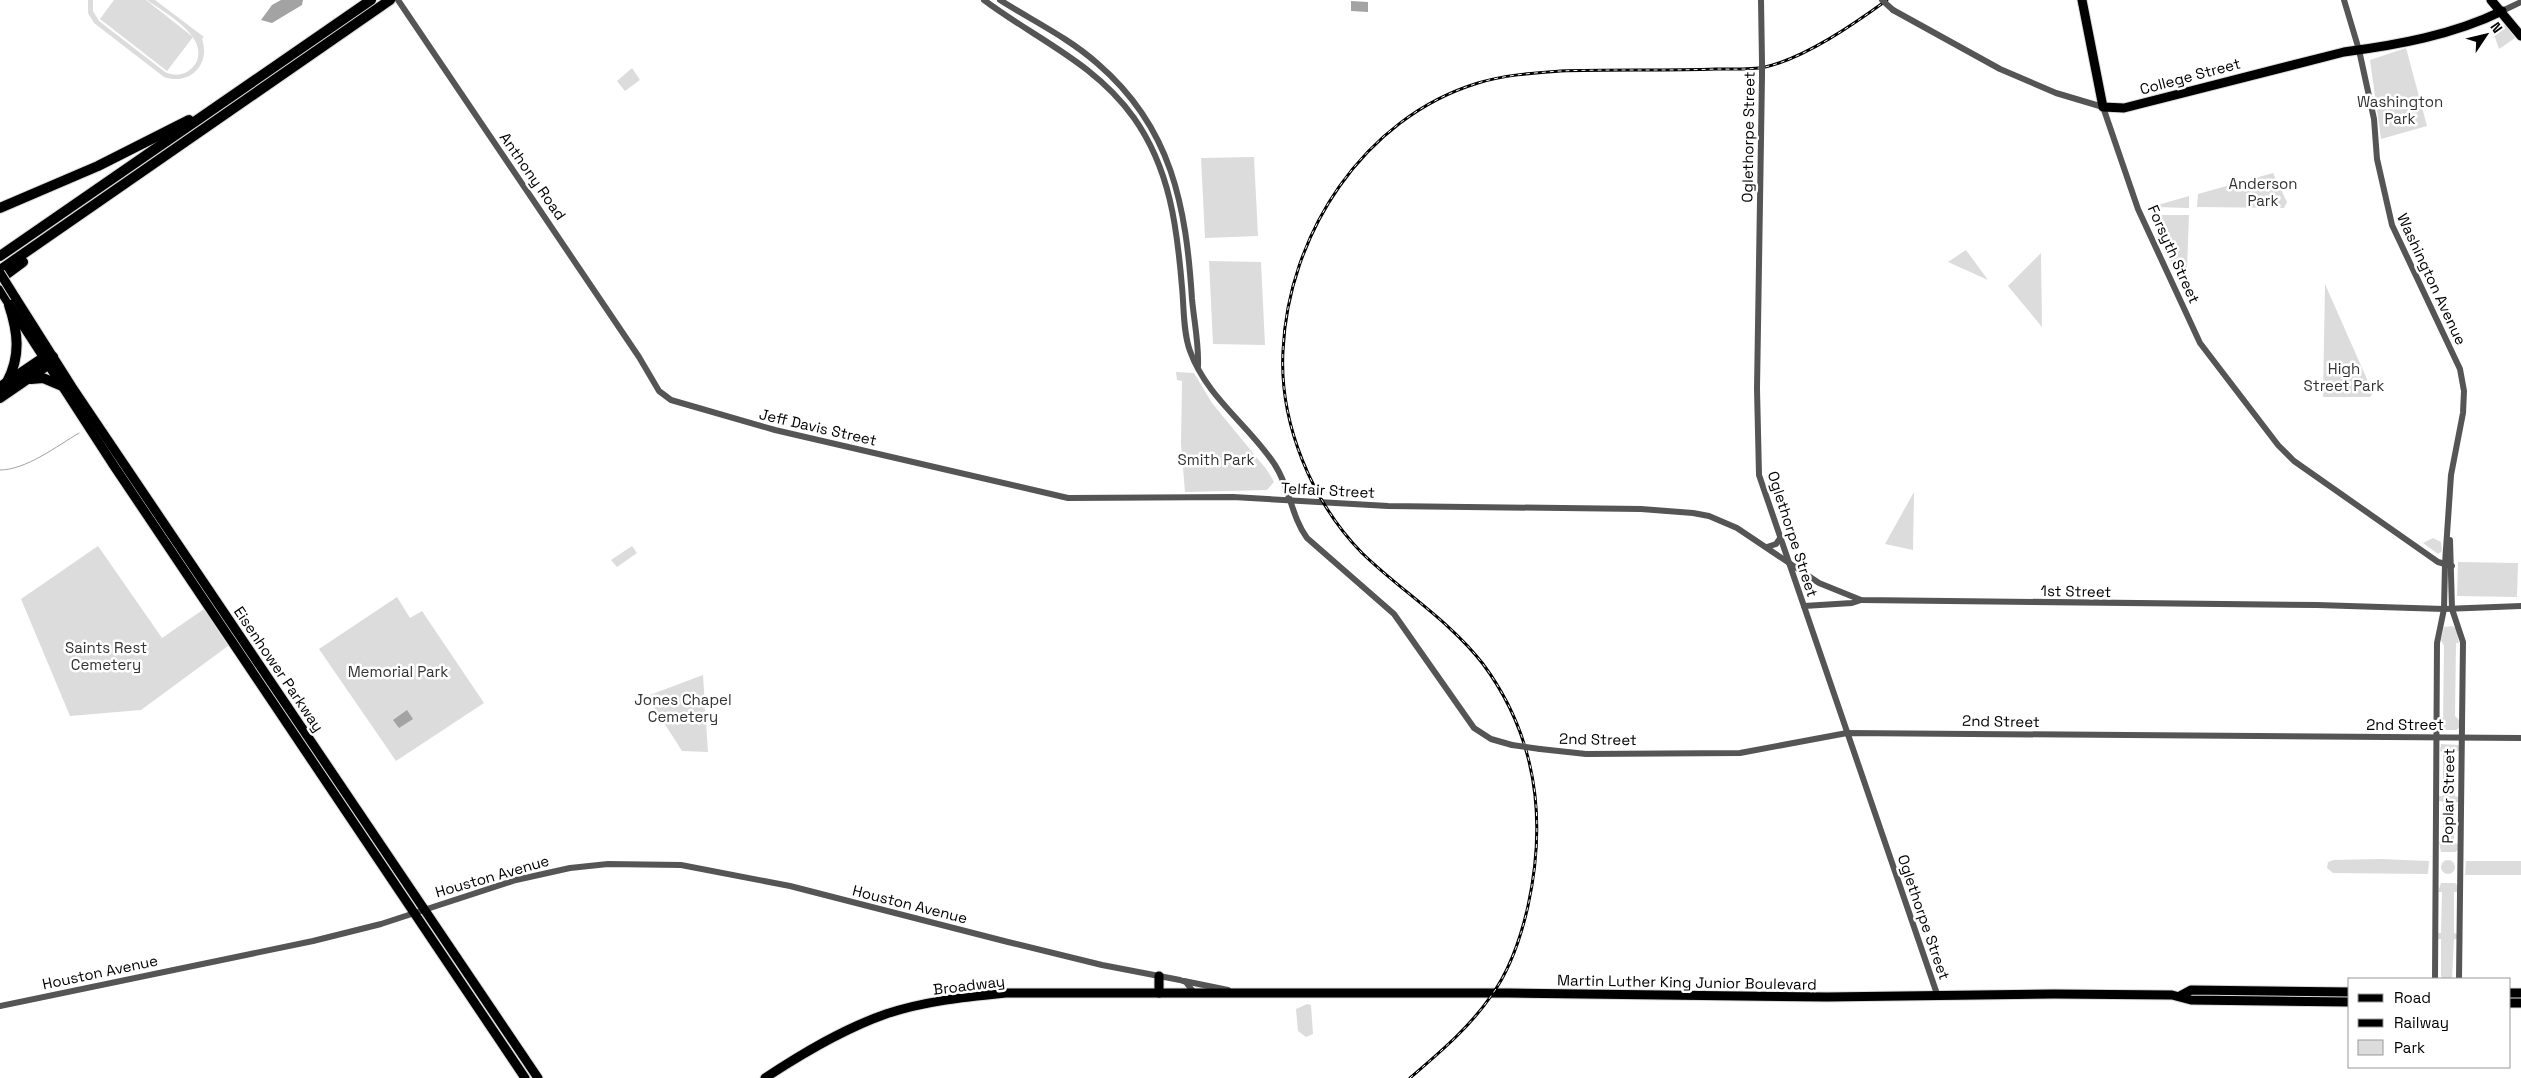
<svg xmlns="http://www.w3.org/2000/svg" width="2521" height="1078" font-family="'Space Grotesk',sans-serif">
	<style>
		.green { fill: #dcdcdc }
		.water { fill: #a3a3a3 }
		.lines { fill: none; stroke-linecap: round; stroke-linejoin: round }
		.stream { stroke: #a3a3a3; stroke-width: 1 }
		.primary-casing { stroke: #dbdbdb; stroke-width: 11 }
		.motorway-casing { stroke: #dbdbdb; stroke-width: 12 }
		.tertiary { stroke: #555; stroke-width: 6 }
		.primary { stroke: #000; stroke-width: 9 }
		.motorway { stroke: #000; stroke-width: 10 }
		.rail-casing { stroke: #000; stroke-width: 3 }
		.rail { stroke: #fff; stroke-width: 1; stroke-dasharray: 4; stroke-linecap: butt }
		.primary-bridge-casing { stroke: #dbdbdb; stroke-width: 11; stroke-linecap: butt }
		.tertiary-bridge { stroke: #555; stroke-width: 6 }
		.primary-bridge { stroke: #000; stroke-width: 9 }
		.labels { text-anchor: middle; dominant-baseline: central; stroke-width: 5; stroke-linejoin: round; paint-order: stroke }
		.street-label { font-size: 15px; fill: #000; stroke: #fff }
		.park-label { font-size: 15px; fill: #333; stroke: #fff }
	</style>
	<rect width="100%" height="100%" fill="#fff"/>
	<!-- green -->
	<g class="green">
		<path d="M88,0H93V11L99,21L165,72C178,78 190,74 197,61C207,35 166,14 147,0H155L204,37L202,39C211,65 189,86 164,77L94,23L88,13Z"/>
		<path d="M114,0H146L193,37L167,71L100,19Z"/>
		<path d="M2500,24L2506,26L2515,38L2499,49L2491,26Z"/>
		<path d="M2406,48L2427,126L2381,139L2370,60Z"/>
		<path d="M632,68L640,80L625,91L617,81Z"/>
		<path d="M1254,157L1258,236L1205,238L1201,158Z"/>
		<path d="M2273,173L2287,202L2284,208L2197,207L2198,194Z"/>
		<path d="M2189,196V208L2154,207V206Z"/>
		<path d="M2150,215H2189L2186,296Z"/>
		<path d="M1966,250L1988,280L1948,262Z"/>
		<path d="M2041,253L2042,327L2008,286Z"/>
		<path d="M1209,261L1261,262L1265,345L1213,344Z"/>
		<path d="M2325,284L2373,393L2370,397H2323Z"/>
		<path d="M1176,372L1194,373L1212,403L1267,470L1274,482L1267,490L1185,492L1181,444L1182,381L1177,380Z"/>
		<path d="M1914,492L1913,550L1885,544Z"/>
		<path d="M2433,538L2441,542L2442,551L2438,554L2423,543Z"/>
		<path d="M98,546L162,638L204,609L228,646L141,710L70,716L21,599Z"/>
		<path d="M632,546L637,553L617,567L611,560Z"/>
		<path d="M2458,562L2518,563L2517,597L2457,596Z"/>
		<path d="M397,597L410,618L422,611L484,703L396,761L319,649Z"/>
		<path d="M2452,626L2456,628L2459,643H2456L2455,716L2459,720V728L2456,730H2442L2440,724L2443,723L2444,646L2441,640L2444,627Z"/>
		<path d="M703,675L708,752L682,751L647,696Z"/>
		<path d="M2441,744L2459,745V751H2455V796L2459,797L2458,802H2455L2454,843L2458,844V850L2455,852H2441L2439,842H2443V802L2439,801V796H2443V752L2440,751Z"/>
		<path d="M2381,859L2429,861L2428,874L2333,873L2327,868L2328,862L2334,860Z"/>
		<circle cx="2448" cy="867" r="7"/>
		<path d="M2466,861H2521V875H2465Z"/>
		<path d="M2441,883H2455L2457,885V892H2454V933L2457,934V939H2454L2452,979H2442L2441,975V939H2438V933H2441L2442,892H2438Z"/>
		<path d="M1307,1004L1311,1005L1313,1034L1306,1037L1298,1031L1296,1009Z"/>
	</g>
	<!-- water -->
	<g class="water">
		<path d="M281,0H303L302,5L272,23L261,20L272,5Z"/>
		<path d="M1351,1L1368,2V12L1351,11Z"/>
		<path d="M407,710L413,719L399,728L393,720Z"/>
	</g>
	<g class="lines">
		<!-- stream -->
		<path class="stream" d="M0,470C26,470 57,446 79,433"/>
		<defs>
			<g id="primary">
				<path d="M2082,0L2103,107L2124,108L2344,52C2397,45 2453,35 2502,11"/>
				<path d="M2491,0L2521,36"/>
				<path d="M0,290L114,466L525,1078"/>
				<path d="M15,297L72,387L538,1078"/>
				<path d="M1159,993V976"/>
				<path d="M2510,993H2521"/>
				<path d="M2180,996L2191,990L2350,992"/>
				<path d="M2510,1003H2521"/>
				<path d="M765,1078C803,1053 843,1029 886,1014C924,1001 966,997 1006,993H1509L1827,997L2054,994L2172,995L2191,1000L2350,1002"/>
			</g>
			<g id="motorway">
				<path d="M0,208L98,166L189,120"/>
				<path d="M0,256L371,0"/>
				<path d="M0,270L390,0"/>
				<path d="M0,279L23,262"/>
				<path d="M31,379L43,378L62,386"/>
				<path d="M7,382C21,356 18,332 9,305"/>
				<path d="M0,387L43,358L53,357"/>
				<path d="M0,398L48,365L53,357"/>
			</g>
		</defs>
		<!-- primary casing -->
		<use href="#primary" class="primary-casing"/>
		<!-- motorway casing -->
		<use href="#motorway" class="motorway-casing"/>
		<!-- tertiary -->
		<g class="tertiary">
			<path d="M398,0L639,357L659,391L671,400L775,430L1068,498L1233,497L1388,506L1641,509L1693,513L1709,516L1737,528L1819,583L1861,600L2317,605L2444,609L2521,606"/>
			<path d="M984,0C1036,39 1095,63 1134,118C1170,169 1177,227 1182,287C1184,307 1183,332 1190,351C1207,398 1249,425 1275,465C1290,488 1291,516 1307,538L1394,614L1474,728L1491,739L1512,745"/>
			<path d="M1000,0C1033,21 1069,38 1098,64C1172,128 1186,206 1192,299C1194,321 1199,344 1198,366"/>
			<path d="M1761,0L1762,62"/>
			<path d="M2344,0L2359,50L2374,119L2377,159L2392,225L2460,369L2464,391L2463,413L2451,475L2445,564L2444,609L2437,643L2435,979"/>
			<path d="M1893,10L2000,69L2056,93L2103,107L2138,209L2200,343L2278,445L2294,461L2438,562L2452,566"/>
			<path d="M2502,11L2521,2"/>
			<path d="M1762,76L1757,389L1759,475L1937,994"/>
			<path d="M2450,540L2452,609L2463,642L2459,979"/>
			<path d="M1767,547L1776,544L1781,537"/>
			<path d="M1804,606L1852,603L1861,600"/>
			<path d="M1540,749L1586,754L1740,753L1847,733L2521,738"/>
			<path d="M1184,981L1228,990"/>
			<path d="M0,1006L313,941L381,924L516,880L570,868L608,864L681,865L790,886L1008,942L1102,965L1180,980L1186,982L1194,993"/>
		</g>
		<!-- primary -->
		<use href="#primary" class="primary"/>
		<!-- motorway -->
		<use href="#motorway" class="motorway"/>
		<defs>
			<path id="rail" d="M1410,1078C1439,1053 1469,1028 1491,996C1510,970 1521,937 1528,906C1547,819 1537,737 1483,664C1449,620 1401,591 1362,553C1312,502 1279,423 1283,351C1288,235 1363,118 1478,83C1504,75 1533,73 1560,71C1611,69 1664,71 1716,69C1731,69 1750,70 1765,67C1805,58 1854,24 1887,0"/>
		</defs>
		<!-- rail casing -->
		<use href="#rail" class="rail-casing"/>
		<!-- rail -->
		<use href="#rail" class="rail"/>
		<defs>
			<path id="primary-bridge" d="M0,273L15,297"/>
		</defs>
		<!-- primary-bridge casing -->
		<use href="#primary-bridge" class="primary-bridge-casing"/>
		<!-- tertiary-bridge -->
		<g class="tertiary-bridge">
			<path d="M1882,0L1893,10"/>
			<path d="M1762,76V62"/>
			<path d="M1512,745L1540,749"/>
		</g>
		<!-- primary-bridge -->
		<use href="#primary-bridge" class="primary-bridge"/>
	</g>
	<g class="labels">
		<!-- street labels -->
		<g class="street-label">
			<text transform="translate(2190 76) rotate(-15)">College Street</text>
			<text transform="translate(1748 137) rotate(-89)">Oglethorpe Street</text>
			<text transform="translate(533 176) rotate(55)">Anthony Road</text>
			<text transform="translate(2174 254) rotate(66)">Forsyth Street</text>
			<text transform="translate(2432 279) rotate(65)">Washington Avenue</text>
			<text transform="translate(818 427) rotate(13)">Jeff Davis Street</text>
			<text transform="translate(1328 490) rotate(3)">Telfair Street</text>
			<text transform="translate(1793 534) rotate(72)">Oglethorpe Street</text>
			<text transform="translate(2076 591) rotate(1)">1st Street</text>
			<text transform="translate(279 669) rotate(56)">Eisenhower Parkway</text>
			<text transform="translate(2001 721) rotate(1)">2nd Street</text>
			<text x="2405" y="724">2nd Street</text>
			<text transform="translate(1598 739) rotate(1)">2nd Street</text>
			<text transform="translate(2448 796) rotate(-89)">Poplar Street</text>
			<text transform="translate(492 876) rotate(-16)">Houston Avenue</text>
			<text transform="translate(910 904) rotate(14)">Houston Avenue</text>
			<text transform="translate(1924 917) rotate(71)">Oglethorpe Street</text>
			<text transform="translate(100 972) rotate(-12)">Houston Avenue</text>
			<text transform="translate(1687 982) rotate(1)">Martin Luther King Junior Boulevard</text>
			<text transform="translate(969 985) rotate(-7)">Broadway</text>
		</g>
		<!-- park labels -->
		<g class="park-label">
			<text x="2400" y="101">Washington<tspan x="2400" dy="17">Park</tspan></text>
			<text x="2263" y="183">Anderson<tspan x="2263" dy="17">Park</tspan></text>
			<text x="2344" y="368">High<tspan x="2344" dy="17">Street Park</tspan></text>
			<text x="1216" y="459">Smith Park</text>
			<text x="106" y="647">Saints Rest<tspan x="106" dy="17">Cemetery</tspan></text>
			<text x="398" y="671">Memorial Park</text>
			<text x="683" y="699">Jones Chapel<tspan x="683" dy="17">Cemetery</tspan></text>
		</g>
	</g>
	<!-- legend -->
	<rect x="2348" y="978" width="162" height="90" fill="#ffffff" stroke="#999999"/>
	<rect x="2358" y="994" width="25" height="8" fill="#000000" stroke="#999999"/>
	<text x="2394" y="1003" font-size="15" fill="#000000">Road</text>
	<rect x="2358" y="1019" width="25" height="8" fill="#000000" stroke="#999999"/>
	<text x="2394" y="1028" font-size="15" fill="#000000">Railway</text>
	<rect x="2358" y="1040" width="25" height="15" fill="#dcdcdc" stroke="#999999"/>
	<text x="2394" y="1053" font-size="15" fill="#000000">Park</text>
	<!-- north arrow -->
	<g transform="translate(2486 35) rotate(55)" stroke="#ffffff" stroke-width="4" paint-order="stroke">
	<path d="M0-4L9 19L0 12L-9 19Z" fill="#000000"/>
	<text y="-8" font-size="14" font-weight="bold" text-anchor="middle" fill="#000000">N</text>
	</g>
</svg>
